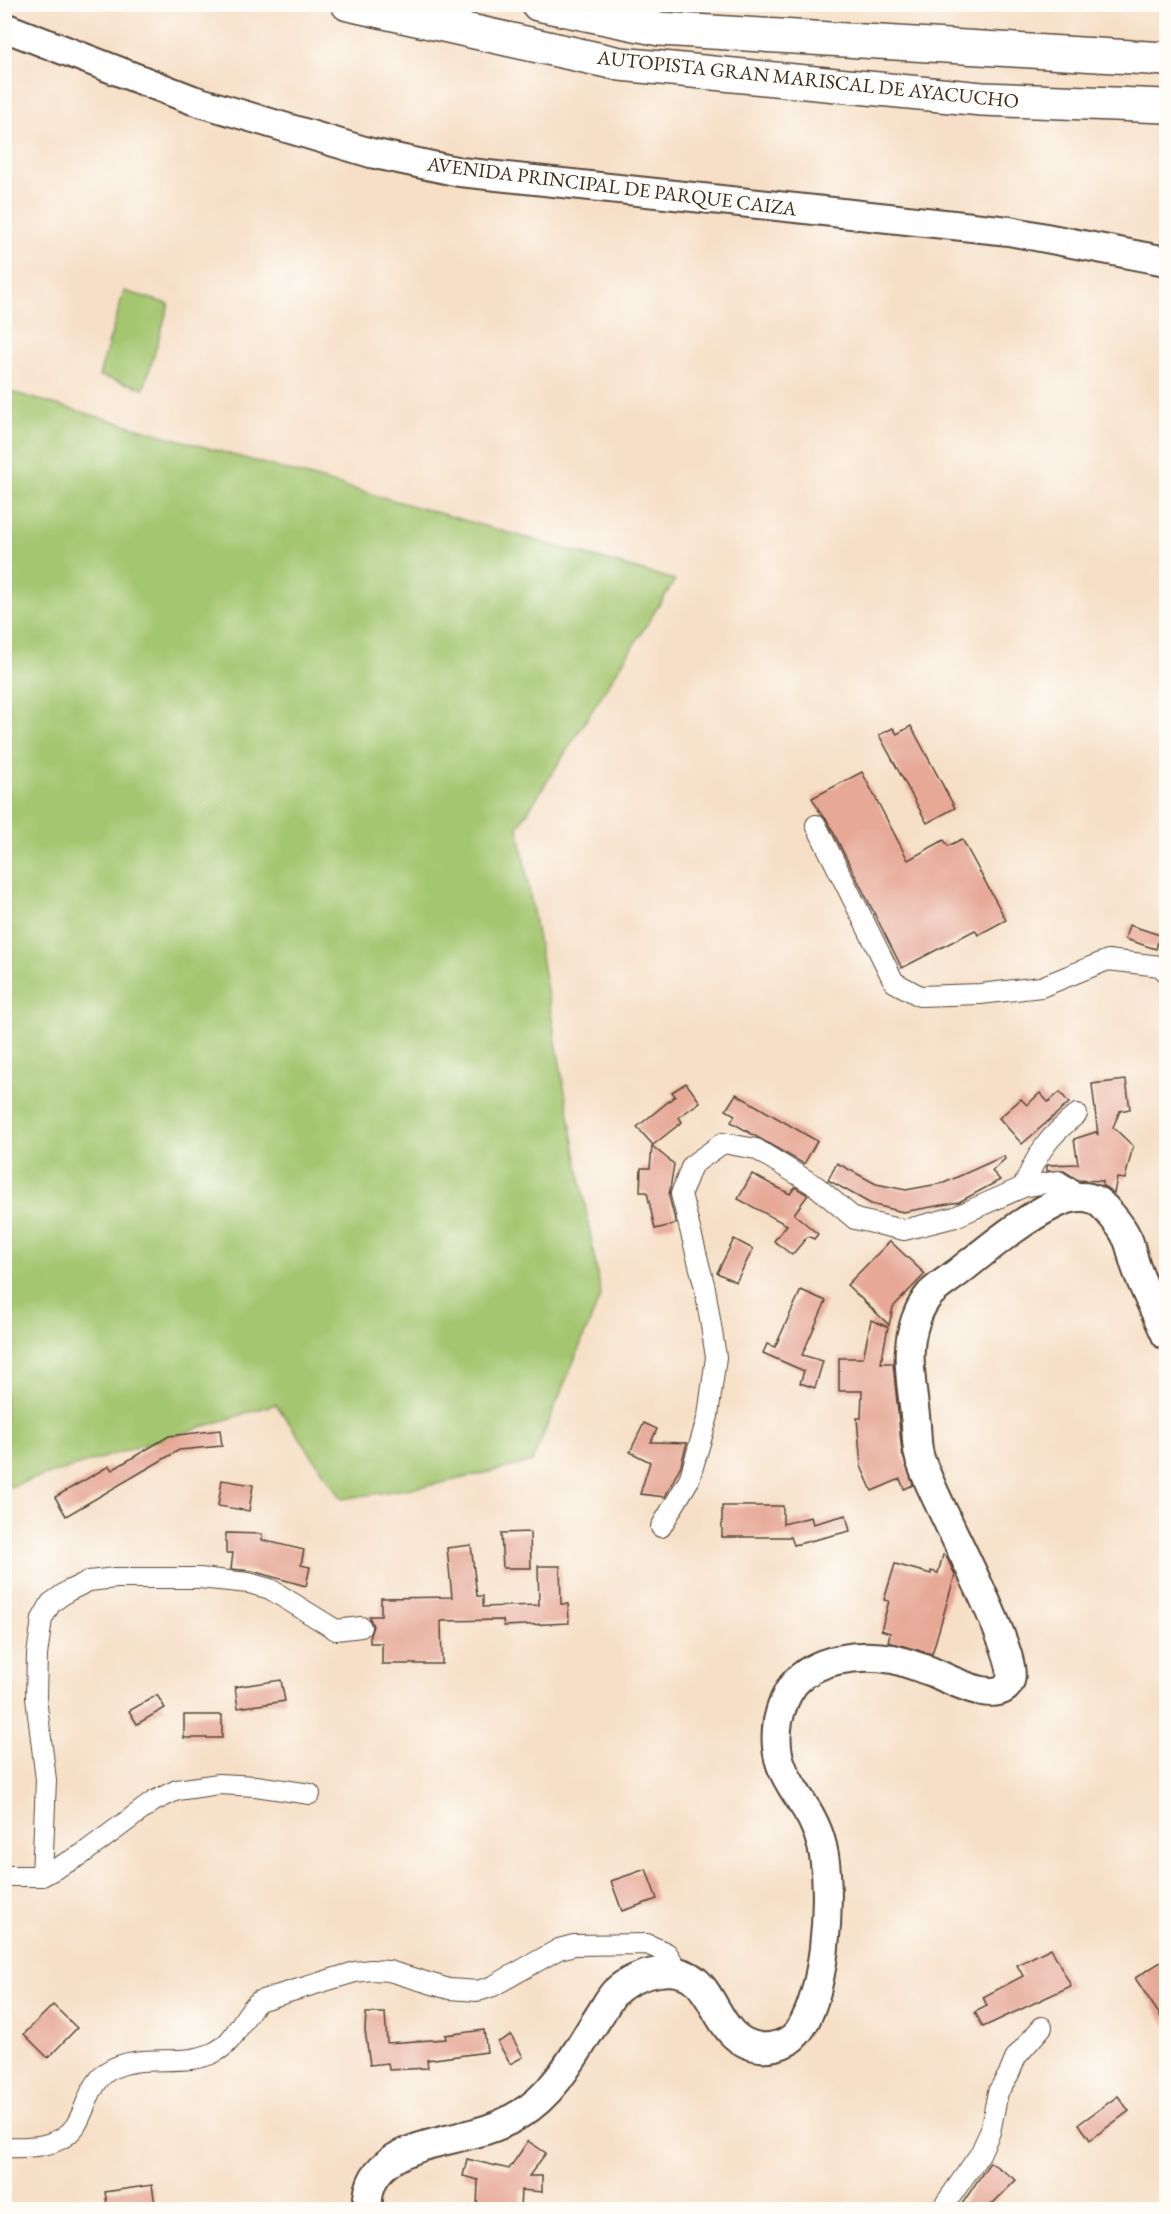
<svg xmlns="http://www.w3.org/2000/svg" width="1171" height="2214" font-family="'EB Garamond',serif">
	<style>
		.green { fill: #a4c670; stroke: #707847; stroke-width: 1.5 }
		.building { fill: #e7a896 }
		.lines { fill: none; stroke-linecap: round; stroke-linejoin: round }
		.street-casing { stroke: #574537; stroke-width: 22 }
		.secondary-casing { stroke: #574537; stroke-width: 32 }
		.highway-casing { stroke: #574537; stroke-width: 36 }
		.street { stroke: #fff; stroke-width: 20 }
		.secondary { stroke: #fff; stroke-width: 28 }
		.highway { stroke: #fff; stroke-width: 33 }
		.labels { text-anchor: middle; dominant-baseline: central; stroke-width: 4.5; stroke-linejoin: round; paint-order: stroke }
		.street-label { font-size: 20px; fill: #3b2a1e; stroke: #fdfcf7 }
	</style>
	<rect width="100%" height="100%" fill="#fdfcf7"/>
	<filter id="ink" filterUnits="userSpaceOnUse"><feTurbulence type="fractalNoise" baseFrequency=".0167" numOctaves="2"/><feDisplacementMap in="SourceGraphic" scale="12" xChannelSelector="R" yChannelSelector="G"/><feConvolveMatrix kernelMatrix="1 2 1 2 8 2 1 2 1" color-interpolation-filters="sRGB"/></filter>
	<filter id="wash" filterUnits="userSpaceOnUse"><feTurbulence type="fractalNoise" baseFrequency=".008" numOctaves="4" result="noise"/><feDisplacementMap in="SourceGraphic" scale="24" xChannelSelector="R" yChannelSelector="G"/><feGaussianBlur stdDeviation="1.35" result="paint"/><feColorMatrix in="noise" values="0 0 0 0 0 0 0 0 0 0 0 0 0 0 0 0 0 1.4 0 .05"/><feComposite in="paint" operator="in"/></filter>
	<g filter="url(#wash)">
		<rect width="100%" height="100%" fill="#f6dfc6"/>
		<!-- green -->
		<g class="green">
			<path d="M124,291L169,304L144,388L99,376Z"/>
			<path d="M4,390L675,580L518,827L601,1295L532,1462L437,1484L342,1499L276,1404L5,1488Z"/>
		</g>
		<g id="blocks">
			<!-- building -->
			<g class="building">
				<path d="M911,726L955,808L927,823L879,735L893,728L897,734Z"/>
				<path d="M862,772L908,860L944,840L948,846L962,839L1006,920L978,935L975,930L902,968L827,820L821,814L812,798Z"/>
				<path d="M1129,925L1160,935L1156,949L1125,939Z"/>
				<path d="M1126,1080L1130,1109L1120,1111L1113,1127L1133,1146L1125,1179L1117,1178L1114,1193L1102,1185L1103,1181L1078,1180L1064,1171H1047V1165L1078,1164L1074,1139L1096,1132L1098,1135L1092,1084Z"/>
				<path d="M686,1083L700,1102L679,1117L682,1122L653,1145L637,1127L675,1096L672,1092Z"/>
				<path d="M1060,1092L1069,1103L1022,1144L999,1118L1021,1099L1027,1105L1040,1093L1048,1102Z"/>
				<path d="M736,1094L817,1141L804,1164L731,1122L735,1115L726,1110Z"/>
				<path d="M652,1146L674,1164L669,1196L676,1224L655,1229L647,1192H640L641,1168H650Z"/>
				<path d="M1004,1156L1005,1159L992,1171L1000,1180L959,1202L903,1212L871,1204L828,1180L837,1163L876,1184L906,1190L944,1183Z"/>
				<path d="M752,1174L790,1194L795,1187L808,1195L794,1214L818,1234L814,1239L808,1236L792,1255L774,1241L787,1225L738,1199Z"/>
				<path d="M734,1239L753,1249L736,1282L717,1273Z"/>
				<path d="M890,1241L925,1274L893,1307L889,1325L847,1285Z"/>
				<path d="M801,1290L826,1301L802,1355L823,1361L815,1388L800,1383L804,1371L763,1353L767,1344L775,1347Z"/>
				<path d="M871,1320L888,1327L881,1363H893L902,1453L913,1485L904,1489L900,1479L872,1491L861,1466L857,1418H861L862,1391H839V1358H863Z"/>
				<path d="M644,1423L657,1429L651,1442L687,1443L681,1465L665,1497L640,1494L650,1462L630,1452Z"/>
				<path d="M220,1430L222,1446L179,1450L66,1516L55,1497L109,1466L112,1470L169,1436Z"/>
				<path d="M222,1480L253,1485L249,1511L218,1506Z"/>
				<path d="M722,1506H783V1524L811,1517L813,1524L846,1515L850,1531L794,1545L791,1537H722Z"/>
				<path d="M530,1532L531,1568H503L501,1533Z"/>
				<path d="M226,1533L262,1534V1540L304,1550L301,1565L310,1567L306,1586L252,1571L231,1569L233,1553H226Z"/>
				<path d="M471,1545L477,1596H483V1607L539,1605L538,1566H560L561,1604H568L569,1623L504,1626L503,1620L441,1621L442,1664H382V1643H370V1635L373,1626L369,1616H381V1598L452,1597L447,1548Z"/>
				<path d="M943,1555L946,1556L955,1575L932,1654L888,1642L890,1633L881,1630L889,1601L884,1600L895,1564L931,1574V1571L938,1573Z"/>
				<path d="M281,1680L285,1701L238,1708L235,1687Z"/>
				<path d="M157,1695L165,1708L137,1724L129,1711Z"/>
				<rect x="184" y="1715" width="38" height="23"/>
				<path d="M646,1869L657,1899L622,1911L611,1881Z"/>
				<path d="M1051,1948L1071,1986L983,2027L975,2012L987,2006L983,1997L1023,1976L1017,1965Z"/>
				<path d="M1167,1958V2026L1135,1978Z"/>
				<path d="M53,2005L77,2028L48,2058L24,2034Z"/>
				<path d="M366,2013H385L387,2043L446,2039L445,2035L484,2030L487,2052L427,2060L428,2068L389,2070L388,2063L370,2065L365,2030Z"/>
				<path d="M511,2035L523,2057L510,2064L498,2042Z"/>
				<path d="M1118,2096L1129,2111L1090,2140L1079,2124Z"/>
				<path d="M528,2141L546,2153L529,2176H542V2192L521,2190L520,2209L477,2208L478,2180L463,2176L467,2159L509,2169Z"/>
				<path d="M990,2162L1016,2180L986,2210H958Z"/>
				<path d="M152,2185L156,2210H108L105,2192Z"/>
			</g>
		</g>
	</g>
	<g filter="url(#ink)">
		<use href="#blocks" fill-opacity="0" stroke="#574537" stroke-width="1.5"/>
		<g class="lines">
			<defs>
				<g id="street">
					<path d="M816,825L894,982L920,996L980,994L1041,987L1108,960L1160,966L1166,972"/>
					<path d="M1023,1187C1038,1152 1047,1138 1077,1114"/>
					<path d="M661,1527L689,1480L708,1416L716,1357L705,1288L681,1194L692,1165L723,1143L756,1149L816,1186L855,1219L904,1230L955,1217L1023,1187L1058,1181L1082,1197"/>
					<path d="M4,1876H42L81,1855L154,1801L177,1790L219,1784L256,1786L310,1794"/>
					<path d="M42,1876L46,1780L36,1698L37,1655L42,1619L51,1603L68,1591L89,1581L115,1578H199L249,1583L270,1589L336,1630L361,1627"/>
					<path d="M4,2147C28,2148 61,2148 76,2125C82,2115 86,2103 91,2092C95,2085 101,2075 108,2071C140,2051 182,2069 215,2052C236,2042 242,2015 259,2001L355,1972L371,1970L389,1971L449,1989L478,1991L493,1986L559,1949L574,1945L647,1944L667,1953L679,1971"/>
					<path d="M941,2210L980,2154L990,2132L998,2092L1009,2074L1016,2057L1042,2027"/>
				</g>
				<g id="secondary">
					<path d="M4,27L193,100L371,153L460,172L1009,231L1166,261"/>
					<path d="M368,2210C363,2149 434,2145 475,2133C491,2129 506,2123 520,2114C556,2093 577,2050 599,2016C604,2009 609,1998 615,1992C626,1981 644,1974 659,1972C721,1963 706,2040 760,2047C770,2048 779,2046 788,2041C827,2017 833,1887 822,1846C810,1795 768,1780 778,1721C781,1707 785,1696 793,1685C815,1658 860,1653 893,1659C905,1662 918,1667 930,1671C946,1677 999,1708 1010,1681C1021,1653 929,1495 919,1455C916,1443 917,1429 915,1416C913,1394 908,1370 910,1348C911,1330 918,1308 930,1294C939,1285 951,1278 961,1270C991,1246 1022,1220 1057,1203C1067,1198 1084,1194 1095,1200C1103,1203 1122,1227 1126,1236C1131,1244 1132,1255 1135,1264C1143,1288 1156,1312 1166,1335"/>
				</g>
				<g id="highway">
					<path d="M348,4L620,64L982,99L1166,106"/>
					<path d="M538,4L660,29L1166,59"/>
				</g>
			</defs>
			<!-- street casing -->
			<use href="#street" class="street-casing"/>
			<!-- secondary casing -->
			<use href="#secondary" class="secondary-casing"/>
			<!-- highway casing -->
			<use href="#highway" class="highway-casing"/>
			<!-- street -->
			<use href="#street" class="street"/>
			<!-- secondary -->
			<use href="#secondary" class="secondary"/>
			<!-- highway -->
			<use href="#highway" class="highway"/>
		</g>
	</g>
	<g class="labels">
		<!-- street labels -->
		<g class="street-label">
			<text transform="translate(808 79) rotate(6)">AUTOPISTA GRAN MARISCAL DE AYACUCHO</text>
			<text transform="translate(612 186) rotate(7)">AVENIDA PRINCIPAL DE PARQUE CAIZA</text>
		</g>
	</g>
	<!-- margin -->
	<rect width="1171" height="2214" fill="none" stroke="#fdfcf7" stroke-width="24"/>
</svg>
